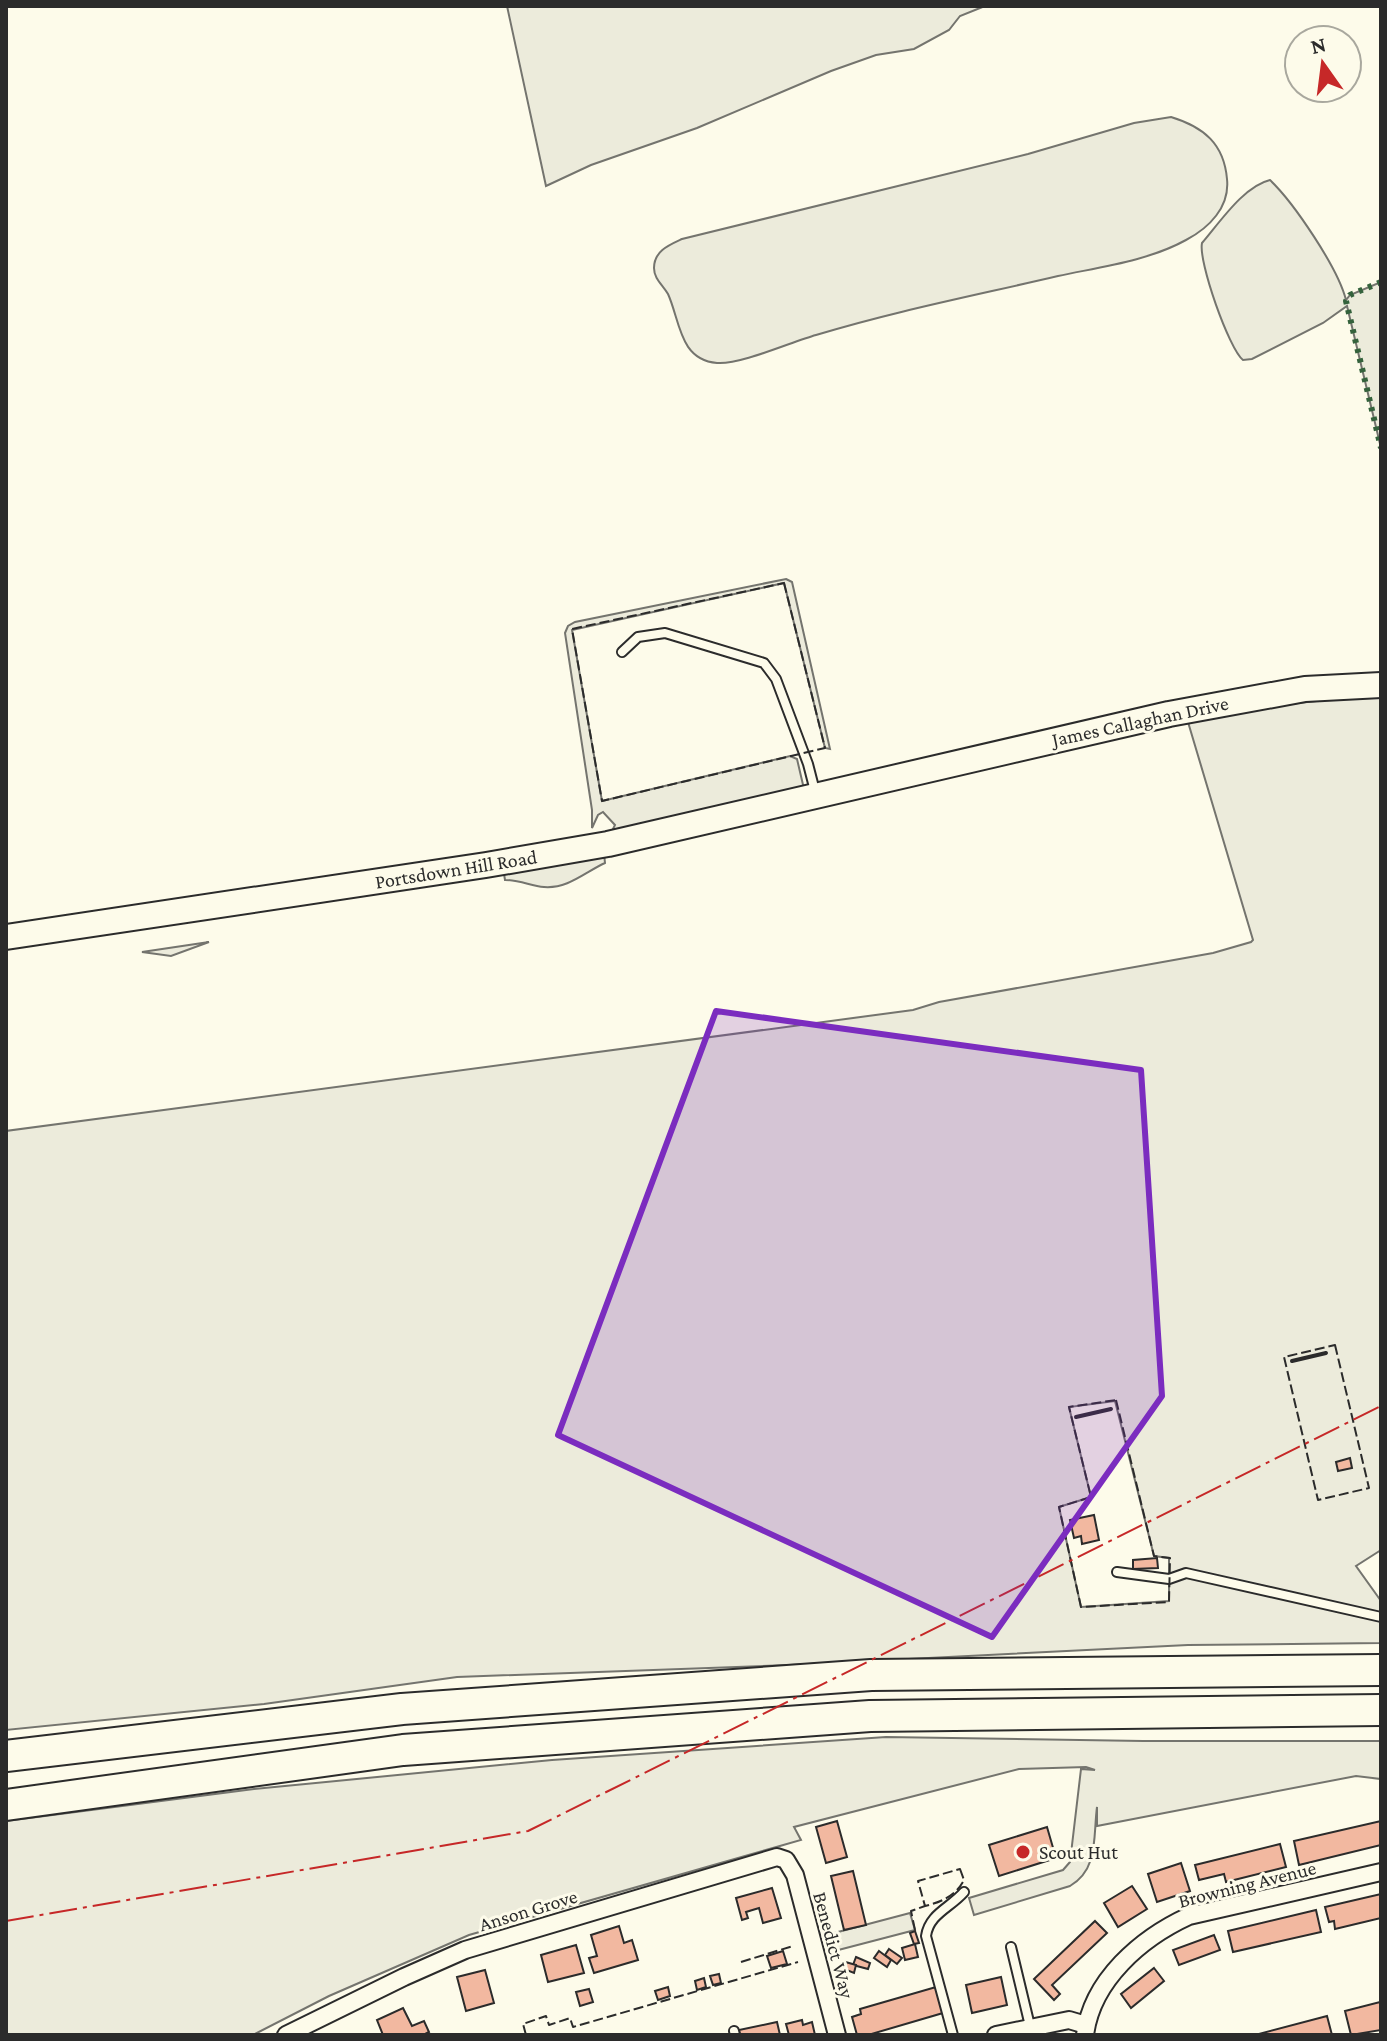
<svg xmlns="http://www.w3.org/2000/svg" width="1387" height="2041" font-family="'Crimson Pro',serif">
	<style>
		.green { fill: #ecebdb; stroke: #74746e; stroke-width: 2; fill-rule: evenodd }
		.building { fill: #f2b8a0; stroke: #2b2b2b; stroke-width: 2 }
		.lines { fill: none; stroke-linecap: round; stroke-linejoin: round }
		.lane-casing { stroke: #2b2b2b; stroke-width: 12 }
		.street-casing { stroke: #2b2b2b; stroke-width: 20 }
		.secondary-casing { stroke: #2b2b2b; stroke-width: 28 }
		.highway-casing { stroke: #2b2b2b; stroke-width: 34 }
		.lane { stroke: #fdfbea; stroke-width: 8 }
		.street { stroke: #fdfbea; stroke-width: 16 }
		.secondary { stroke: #fdfbea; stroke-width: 24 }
		.highway { stroke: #fdfbea; stroke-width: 30 }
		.hedge { stroke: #34623c; stroke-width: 6; stroke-dasharray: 4 6; stroke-linecap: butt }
		.fence { stroke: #2b2b2b; stroke-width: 2; stroke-dasharray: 10 4; stroke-linecap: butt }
		.wall { stroke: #2b2b2b; stroke-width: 4 }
		.power { stroke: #c62828; stroke-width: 2; stroke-dasharray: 28 6 4 6; stroke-linecap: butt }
		.marked { fill: #7b2cbf; fill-opacity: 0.2; stroke: #7b2cbf; stroke-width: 6; stroke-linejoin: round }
		.poi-dot { fill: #c62828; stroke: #fdfbea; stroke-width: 3 }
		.labels { text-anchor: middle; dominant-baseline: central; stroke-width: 6; stroke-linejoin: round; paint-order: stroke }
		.street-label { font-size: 20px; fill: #2b2b2b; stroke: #fdfbea }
		.poi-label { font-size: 20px; fill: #2b2b2b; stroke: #fdfbea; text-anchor: start }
	</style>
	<rect width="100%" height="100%" fill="#fdfbea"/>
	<!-- green -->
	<g class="green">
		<path d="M507,6H985L960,16L949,30L914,49L876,55L831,71L697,128L591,165L546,186Z"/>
		<path d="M1171,117C1204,127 1224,144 1227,179C1230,207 1209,228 1186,240C1148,261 1100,267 1058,276C977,295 895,311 816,335C791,342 740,365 717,363C679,360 680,320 668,294C663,285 654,279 654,268C654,251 669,245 682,239L1028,154L1134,123Z"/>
		<path d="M1270,180C1294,203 1338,268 1346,300L1350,295L1381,282V448L1347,306L1323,323L1252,359L1243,360C1229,349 1198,261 1202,243C1220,222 1244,186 1270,180Z"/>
		<path d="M786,579L792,582L830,749L825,748L784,583L572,630L602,801L790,756L797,759L804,789L610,835L615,825L603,812L598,815L592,828V810L565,633L568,626L575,622Z"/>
		<path d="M1353,697L1381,698V1550L1356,1566L1381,1601V1643L1188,1645L789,1665L457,1677L264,1704L6,1730V1131L913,1010L939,1002L1213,953L1251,942L1253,940L1188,722L1271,706ZM1115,1401L1154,1556L1169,1558V1601L1081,1607L1059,1507L1091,1497L1069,1407Z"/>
		<path d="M604,854L605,863C585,872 568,889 544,887C531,886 520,880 505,880L504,874Z"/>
		<path d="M209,942L171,956L142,952Z"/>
		<path d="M886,1737L1143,1741H1381V1779L1356,1776L1097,1826V1807C1093,1837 1099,1869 1070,1886L974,1915L969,1898L1063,1870L1070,1862L1081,1769L1095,1770L1086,1767L1019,1769L794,1827L801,1840L469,1935L329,1996L253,2035H6V1821L254,1789L552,1760Z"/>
		<path d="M910,1913L915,1930L823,1954L819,1937Z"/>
	</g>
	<!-- building -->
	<g class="building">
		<path d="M1350,1458L1352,1468L1338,1471L1336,1462Z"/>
		<path d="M1094,1515L1099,1540L1082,1544L1081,1536L1074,1538L1070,1520Z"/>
		<path d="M1157,1558L1158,1568L1133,1569V1560Z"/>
		<path d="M837,1821L847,1857L826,1863L816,1827Z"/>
		<path d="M1381,1821V1845L1299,1865L1294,1841Z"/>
		<path d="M1047,1827L1056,1858L999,1876L989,1845Z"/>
		<path d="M1280,1844L1286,1867L1226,1882L1224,1874L1199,1880L1195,1865Z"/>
		<path d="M1181,1863L1190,1891L1157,1902L1148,1874Z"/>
		<path d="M853,1871L866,1925L844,1930L831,1876Z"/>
		<path d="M1132,1886L1147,1909L1118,1927L1104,1903Z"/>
		<path d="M772,1888L781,1918L763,1923L759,1908L746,1912L748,1918L742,1920L736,1898Z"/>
		<path d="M1381,1894V1918L1335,1929L1334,1921L1329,1922L1325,1907Z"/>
		<path d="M1316,1910L1321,1932L1233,1952L1228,1931Z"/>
		<path d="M1095,1921L1107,1933L1052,1985L1060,1994L1054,2000L1034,1979Z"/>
		<path d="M619,1926L624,1943L632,1940L638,1960L594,1973L589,1958L597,1956L591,1935Z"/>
		<path d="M915,1931L919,1943L914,1944L910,1933Z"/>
		<path d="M1214,1935L1220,1950L1179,1965L1173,1950Z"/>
		<path d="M915,1944L918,1957L905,1960L902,1948Z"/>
		<path d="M576,1945L584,1973L548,1982L541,1955Z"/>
		<path d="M889,1949L902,1958L897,1964L885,1955Z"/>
		<path d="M783,1951L787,1964L771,1968L767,1956Z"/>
		<path d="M879,1951L891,1960L887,1967L874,1958Z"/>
		<path d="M856,1957L870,1963L868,1969L853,1965Z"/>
		<path d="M842,1961L856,1965L854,1973L839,1967Z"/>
		<path d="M1154,1968L1164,1981L1131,2008L1121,1994Z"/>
		<path d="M485,1970L494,2003L466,2011L457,1977Z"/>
		<path d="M719,1974L721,1983L713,1985L710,1976Z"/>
		<path d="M1001,1977L1007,2005L972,2013L966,1985Z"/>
		<path d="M704,1978L706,1987L697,1990L695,1981Z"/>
		<path d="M668,1987L670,1996L658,2000L655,1991Z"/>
		<path d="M936,1987L943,2013L868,2035H857L852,2017L861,2014L860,2009Z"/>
		<path d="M589,1989L593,2002L580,2006L576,1992Z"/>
		<path d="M1380,2002L1381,2030L1351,2035L1345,2011Z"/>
		<path d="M403,2008L412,2026L424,2021L429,2032L423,2035H383L377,2020Z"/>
		<path d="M1327,2016L1332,2035H1255Z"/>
		<path d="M802,2020L803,2025L812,2022L815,2035H789L786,2024Z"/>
		<path d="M777,2022L780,2035H740L739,2030Z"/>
	</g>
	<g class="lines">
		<defs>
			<g id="lane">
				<path d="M622,652L638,637L665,633L764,663L776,679L808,764L816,795"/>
				<path d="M1117,1572L1169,1579L1186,1573L1381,1617"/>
				<path d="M1011,1947L1030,2026"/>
				<path d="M734,2031L735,2035"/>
				<path d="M953,2035L926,1936C929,1914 950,1908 964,1892"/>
			</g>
			<g id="street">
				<path d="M286,2035L404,1977L465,1950L777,1857L786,1860L795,1875L837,2035"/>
				<path d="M996,2035L1069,2020L1086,2025"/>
				<path d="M1085,2035C1092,1980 1141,1938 1189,1916L1381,1872"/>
			</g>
			<path id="secondary" d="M6,937L486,865L608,844L1169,714L1305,689L1381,685"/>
			<g id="highway">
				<path d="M6,1756L402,1709L871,1675L1381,1670"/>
				<path d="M6,1805L403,1750L870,1716L1381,1710"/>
			</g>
		</defs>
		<!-- lane casing -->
		<use href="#lane" class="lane-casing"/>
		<!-- street casing -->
		<use href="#street" class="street-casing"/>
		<!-- secondary casing -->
		<use href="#secondary" class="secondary-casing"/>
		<!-- highway casing -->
		<use href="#highway" class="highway-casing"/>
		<!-- lane -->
		<use href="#lane" class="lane"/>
		<!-- street -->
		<use href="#street" class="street"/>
		<!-- secondary -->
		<use href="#secondary" class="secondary"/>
		<!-- highway -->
		<use href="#highway" class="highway"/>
		<!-- hedge -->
		<path class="hedge" d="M1381,282L1350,295L1346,301L1381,448"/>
		<!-- fence -->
		<g class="fence">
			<path d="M784,583L825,748L602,801L572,629Z"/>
			<path d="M1335,1345L1369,1488L1318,1500L1284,1357Z"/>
			<path d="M1116,1400L1154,1556L1170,1558L1169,1602L1081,1607L1059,1507L1091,1497L1069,1407Z"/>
			<path d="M960,1869L964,1880C956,1896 941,1902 925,1906L918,1881Z"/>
			<path d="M915,1930L911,1911L925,1906"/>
			<path d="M741,1962L793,1946"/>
			<path d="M526,2035L523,2024L546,2016L549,2025L570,2018L573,2027L798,1962"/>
		</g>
		<!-- wall -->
		<g class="wall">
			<path d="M1292,1361L1326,1353"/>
			<path d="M1076,1417L1111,1409"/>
		</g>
		<!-- power -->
		<path class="power" d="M6,1921L528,1831L1381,1406"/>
	</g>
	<!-- marked area -->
	<path class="marked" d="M716,1011L1141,1070L1162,1396L992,1637L558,1435Z"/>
	<!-- markers -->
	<circle class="poi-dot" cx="1023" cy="1852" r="8"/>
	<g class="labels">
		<!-- street labels -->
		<g class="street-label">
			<text transform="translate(1140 721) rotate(-12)">James Callaghan Drive</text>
			<text transform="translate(456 869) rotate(-9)">Portsdown Hill Road</text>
			<text transform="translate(1247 1884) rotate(-14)">Browning Avenue</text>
			<text transform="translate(528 1910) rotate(-17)">Anson Grove</text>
			<text transform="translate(834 1945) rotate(75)">Benedict Way</text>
		</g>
		<!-- poi labels -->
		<g class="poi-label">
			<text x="1039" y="1852">Scout Hut</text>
		</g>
	</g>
	<!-- border -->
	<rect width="1387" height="2041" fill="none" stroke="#2b2b2b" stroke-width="16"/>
	<!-- north arrow -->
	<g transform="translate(1323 64) rotate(346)"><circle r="38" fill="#fdfbea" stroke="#a9a89e" stroke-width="2"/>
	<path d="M0-6L14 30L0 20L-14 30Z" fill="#c62828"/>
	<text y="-12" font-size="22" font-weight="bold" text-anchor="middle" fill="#2b2b2b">N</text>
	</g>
</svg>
